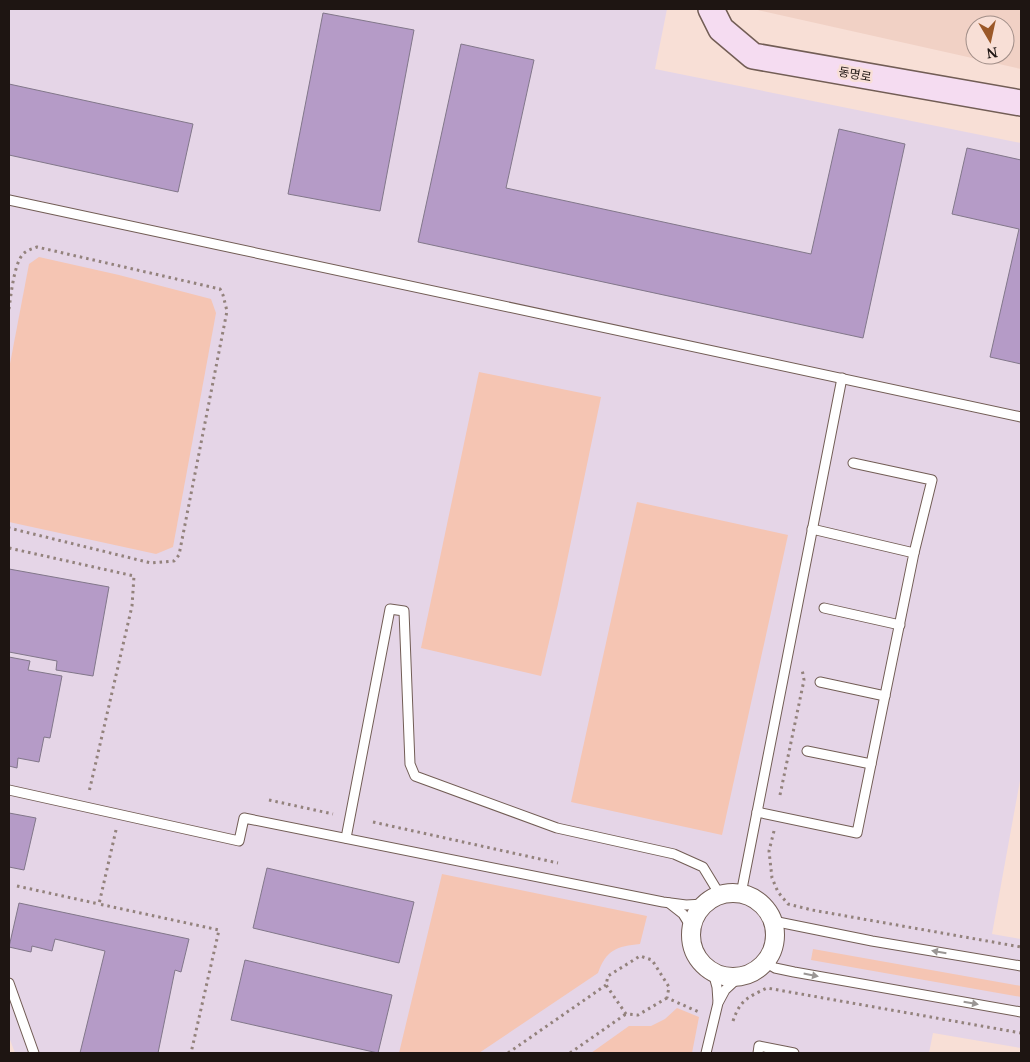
<svg xmlns="http://www.w3.org/2000/svg" width="1030" height="1062" font-family="'Noto Serif','Noto Sans KR',serif">
	<style>
		.built { fill: #f1d1c5; fill-rule: evenodd }
		.education { fill: #e5d5e7 }
		.green { fill: #f5c5b3 }
		.building { fill: #b59bc7; stroke: #82778a }
		.lines { fill: none; stroke-linecap: round; stroke-linejoin: round }
		.lane-casing { stroke: #725d55; stroke-width: 11 }
		.street-casing { stroke: #725d55; stroke-width: 20 }
		.secondary-casing { stroke: #725d55; stroke-width: 28 }
		.path { stroke: #93827c; stroke-width: 3; stroke-dasharray: 2.5 4; stroke-linecap: butt }
		.lane { stroke: #fff; stroke-width: 9 }
		.street { stroke: #fff; stroke-width: 18 }
		.secondary { stroke: #f5dcf1; stroke-width: 25 }
		.oneway { fill: #9a9694 }
		.labels { text-anchor: middle; dominant-baseline: central; stroke-width: 5; stroke-linejoin: round; paint-order: stroke }
		.street-label { font-size: 12px; fill: #1e1512; stroke: #f8dfd6 }
	</style>
	<rect width="100%" height="100%" fill="#f8dfd6"/>
	<!-- built -->
	<path class="built" d="M753,9H1021V69ZM975,25H1005V55H975Z"/>
	<!-- education -->
	<path class="education" d="M9,9H667L655,69L1021,143V775L992,934L1021,939V1048L933,1033L929,1053H15L9,1037Z"/>
	<!-- green -->
	<g class="green">
		<path d="M39,257L119,275L211,299L216,313L173,547L156,554L9,522V369L29,264Z"/>
		<path d="M479,372L601,397L558,604L541,676L421,648Z"/>
		<path d="M637,502L788,535L722,835L571,802Z"/>
		<path d="M442,874L647,916L640,944C617,946 606,950 598,973L479,1053H399Z"/>
		<path d="M813,949L1021,986V997L811,960Z"/>
		<path d="M677,1008L699,1017L692,1053H591L629,1026H651L665,1019Z"/>
	</g>
	<!-- building -->
	<g class="building">
		<path d="M323,13L414,30L380,211L288,194Z"/>
		<path d="M461,44L534,60L506,188L811,254L839,129L905,144L863,338L418,242Z"/>
		<path d="M9,84L193,124L178,192L9,155Z"/>
		<path d="M967,148L1021,160V364L990,357L1019,229L952,214Z"/>
		<path d="M9,569L109,587L93,676L56,670L57,661L9,652Z"/>
		<path d="M9,657L30,661L28,670L62,676L50,738L44,737L39,762L18,758L17,768L9,766Z"/>
		<path d="M9,813L36,818L24,870L9,867Z"/>
		<path d="M267,868L414,902L399,963L253,928Z"/>
		<path d="M19,903L189,939L181,972L175,970L158,1053H80L105,951L55,939L52,951L32,946L31,952L9,947Z"/>
		<path d="M245,960L392,995L378,1053L231,1020Z"/>
	</g>
	<g class="lines">
		<defs>
			<g id="lane">
				<path d="M9,200L1021,417"/>
				<path d="M853,463L932,480L914,553"/>
				<path d="M824,608L900,625"/>
				<path d="M820,682L885,696"/>
				<path d="M807,751L871,764"/>
				<path d="M9,790L239,841L244,818L663,902L686,905L704,904"/>
				<path d="M757,812L857,833L914,553L812,529"/>
				<path d="M346,838L390,609L404,611L410,764L415,776L557,828L674,854L703,867L720,895"/>
				<path d="M741,894L842,378"/>
				<path d="M669,903L683,914L691,927"/>
				<path d="M773,921L872,941L1021,966"/>
				<path d="M765,962L775,968L794,972L1021,1012"/>
				<path d="M713,972L717,987L718,1002"/>
				<path d="M9,983L34,1053"/>
				<path d="M706,1053L718,1003L725,990L740,976"/>
				<path d="M758,1053L759,1046L794,1053"/>
			</g>
			<circle id="street" cx="733" cy="935" r="42"/>
			<path id="secondary" d="M711,9L721,29L753,56L1021,103"/>
		</defs>
		<!-- lane casing -->
		<use href="#lane" class="lane-casing"/>
		<!-- street casing -->
		<use href="#street" class="street-casing"/>
		<!-- secondary casing -->
		<use href="#secondary" class="secondary-casing"/>
		<!-- path -->
		<g class="path">
			<path d="M9,309C11,295 14,264 23,254C27,250 32,249 37,247L220,289L223,295L227,311L179,555L174,561L151,563L9,528"/>
			<path d="M9,548L134,576L132,606L89,792"/>
			<path d="M780,795L804,680L802,669"/>
			<path d="M269,800L333,814"/>
			<path d="M373,822L558,863"/>
			<path d="M116,830L99,904L219,930L191,1053"/>
			<path d="M774,831L769,851L772,878L778,892L788,904L812,910L1021,947"/>
			<path d="M17,886L99,904"/>
			<path d="M667,998L638,1015L626,1014L606,985L608,976L640,956L652,960L669,987L667,998L701,1013"/>
			<path d="M733,1021C740,1000 748,997 767,988L1021,1033"/>
			<path d="M508,1053L606,985"/>
			<path d="M570,1053L626,1014"/>
		</g>
		<!-- lane -->
		<use href="#lane" class="lane"/>
		<!-- street -->
		<use href="#street" class="street"/>
		<!-- secondary -->
		<use href="#secondary" class="secondary"/>
	</g>
	<!-- one-way arrows -->
	<defs><path id="oneway-solid" d="M-6-.8H1V-3.2L6.5 0L1 3.2V.8H-6Z" transform="scale(1.25)"/></defs>
	<g class="oneway">
		<use href="#oneway-solid" transform="translate(939 952) rotate(-170)"/>
		<use href="#oneway-solid" transform="translate(811 975) rotate(11)"/>
		<use href="#oneway-solid" transform="translate(971 1003) rotate(10)"/>
	</g>
	<g class="labels">
		<!-- street labels -->
		<g class="street-label">
			<text transform="translate(855 74) rotate(10)">동명로</text>
		</g>
	</g>
	<!-- border -->
	<rect width="1030" height="1062" fill="none" stroke="#1e1512" stroke-width="20"/>
	<!-- north arrow -->
	<g transform="translate(990 40) rotate(171)"><circle r="24" fill="#f8dfd6" stroke="#a18e88"/>
	<path d="M0-4L9 19L0 12L-9 19Z" fill="#9b5828"/>
	<text y="-8" font-size="14" font-weight="bold" text-anchor="middle" fill="#1e1512">N</text>
	</g>
</svg>
